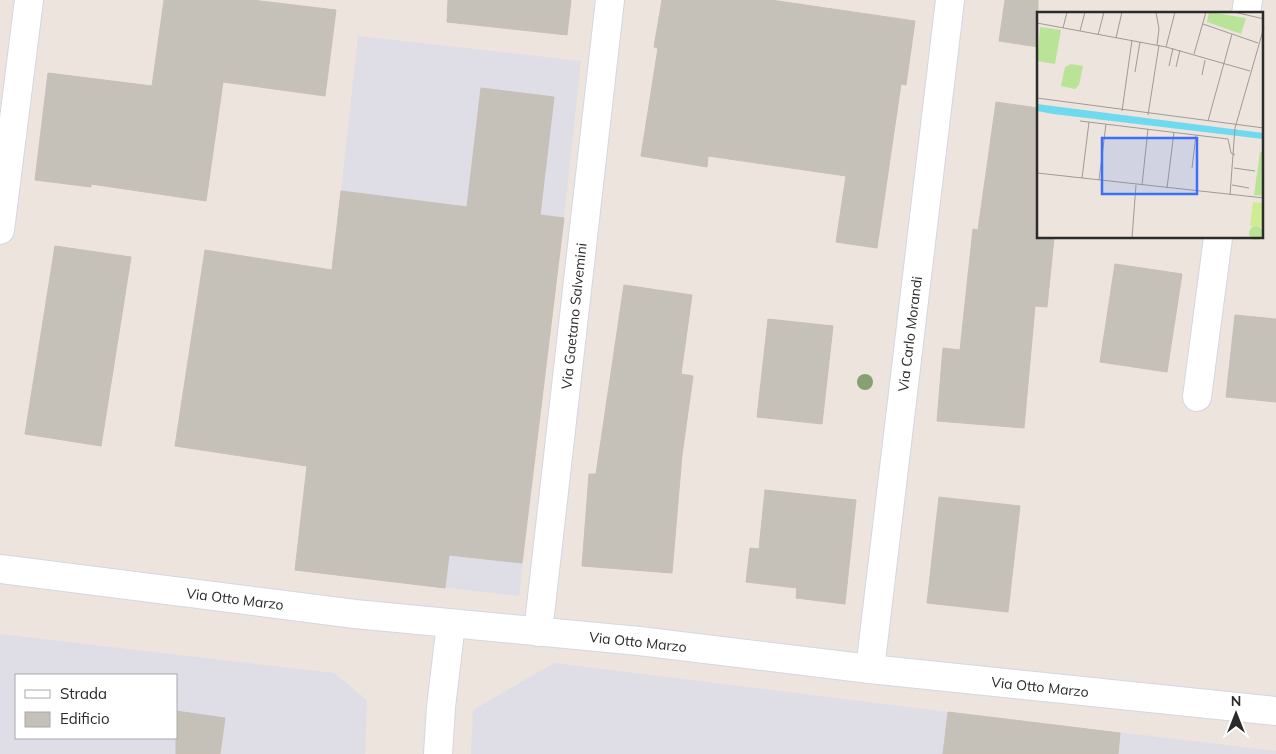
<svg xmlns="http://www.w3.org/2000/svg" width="1276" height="754" font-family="Mulish,sans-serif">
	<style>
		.industrial { fill: #dfdde5; fill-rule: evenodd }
		.building { fill: #c5c0b8; stroke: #c8c0b6 }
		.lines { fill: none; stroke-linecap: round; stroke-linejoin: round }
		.minor-casing { stroke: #d2d7e4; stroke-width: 30 }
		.minor { stroke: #fff; stroke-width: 28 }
		.tree { fill: #86a071 }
		.labels { text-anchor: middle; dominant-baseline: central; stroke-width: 4.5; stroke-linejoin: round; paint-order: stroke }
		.street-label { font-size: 14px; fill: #2b2b2b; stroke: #fff }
		.inset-road { fill: none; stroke: #9f9a96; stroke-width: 1 }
		.view { fill: #3a70fc; fill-opacity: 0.15; stroke: #3a70fc; stroke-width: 2.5 }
		.inset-edge { fill: none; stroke: #2b2b2b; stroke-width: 2.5 }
	</style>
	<rect width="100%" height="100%" fill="#ede4dd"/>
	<!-- industrial -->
	<g class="industrial">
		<path d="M358,36L581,61L564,218L519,596L295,570L341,191Z"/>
		<path d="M0,634L334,673L367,700L365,754H0ZM16,675H176V738H16Z"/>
		<path d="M554,663L948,712L1276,751V754H471L473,710Z"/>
	</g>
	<!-- building -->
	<g class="building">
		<path d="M164,0H252L336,10L325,96L223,82L206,201L91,184V187L35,180L48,73L152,86Z"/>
		<path d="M448,0H571L567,35L447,22Z"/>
		<path d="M662,0H771L915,21L906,85L901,84L877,248L836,242L846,176L708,156L707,167L641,156L658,48L654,47Z"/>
		<path d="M1005,0H1038V47L999,41Z"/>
		<path d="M481,88L554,97L540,215L564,218L522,563L449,555L445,588L295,570L307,466L175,446L205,250L332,270L341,191L467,207Z"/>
		<path d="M996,102L1038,108V238H1054L1047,307L1035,306L1024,428L937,421L943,348L960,350L973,229L978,230Z"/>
		<path d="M55,246L131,257L101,446L25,434Z"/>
		<path d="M1115,264L1182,274L1167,372L1100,362Z"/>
		<path d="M624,285L692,295L681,374L693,376L682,455L672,573L582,566L589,474H596Z"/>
		<path d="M1235,315L1276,319V402L1226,397Z"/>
		<path d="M768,319L833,326L822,424L757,417Z"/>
		<path d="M765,490L856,500L845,604L796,598L797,588L746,582L750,548L759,549Z"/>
		<path d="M939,497L1020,506L1008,612L927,603Z"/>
		<path d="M176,711L225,718L220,754H176Z"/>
		<path d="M948,712L1120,733L1118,754H943Z"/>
	</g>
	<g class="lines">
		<defs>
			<g id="minor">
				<path d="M1246,14L1248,0"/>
				<path d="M0,230L29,0"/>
				<path d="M1197,397L1218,238"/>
				<path d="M0,569L355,614L639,641L870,669L1276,711"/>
				<path d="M538,632L610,0"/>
				<path d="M870,669L950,0"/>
				<path d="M438,754L441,707L451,624"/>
			</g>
		</defs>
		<!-- minor casing -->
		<use href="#minor" class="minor-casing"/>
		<!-- minor -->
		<use href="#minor" class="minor"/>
	</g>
	<!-- trees -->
	<circle class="tree" cx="865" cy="382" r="8"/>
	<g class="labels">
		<!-- street labels -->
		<g class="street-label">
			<text transform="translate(574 316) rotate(-84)">Via Gaetano Salvemini</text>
			<text transform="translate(910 334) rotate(-83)">Via Carlo Morandi</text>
			<text transform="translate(235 599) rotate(7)">Via Otto Marzo</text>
			<text transform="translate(638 642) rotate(6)">Via Otto Marzo</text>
			<text transform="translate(1040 687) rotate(6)">Via Otto Marzo</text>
		</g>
	</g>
	<!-- overview -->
	<g transform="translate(1037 12)">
		<rect width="226" height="226" fill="#ede4dd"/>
		<path d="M172,0L209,6L204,22L170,10ZM3,15L24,18L18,52L0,49ZM34,52L46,54L42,73L38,77L24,74L28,55ZM223,140H226V184L217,183ZM212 221a7 7 0 1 1 14 0a7 7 0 1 1-14 0Z" fill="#b9e498"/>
		<path d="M216,190L226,191V215L213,214Z" fill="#ceec94"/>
		<path d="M0,92L226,121V127L16,102L0,99Z" fill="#6edaf0"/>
		<path class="inset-road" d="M119,0L122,17L120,33M197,0L227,7M0,11L129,35L213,59M166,12L221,31M26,16L30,0M43,19L48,0M61,23L67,0M79,26L85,0M129,35L138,0M157,42L169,0M132,54L136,36M139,55L143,38M98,60L103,30M165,63L168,48M0,86L227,116M85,99L95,28M111,103L122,33M43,109L191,127L194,141L198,143M171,109L195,22M155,156L159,123M197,156L218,159M0,161L227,186M45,166L52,110M62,168L69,112M105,173L111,117M195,173L212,176M130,176L137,120M193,183L198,116L227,15M95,226L99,173"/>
		<path class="view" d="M65,126H160V182H65Z"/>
		<rect width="226" height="226" class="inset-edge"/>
	</g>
	<!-- legend -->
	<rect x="15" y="674" width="162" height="65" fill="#ffffff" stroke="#aaaaaa"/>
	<rect x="25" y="690" width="25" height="8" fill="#ffffff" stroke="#aaaaaa"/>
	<text x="60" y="699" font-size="15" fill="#2b2b2b">Strada</text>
	<rect x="25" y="712" width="25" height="15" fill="#c5c0b8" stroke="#aaaaaa"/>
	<text x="60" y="724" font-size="15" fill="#2b2b2b">Edificio</text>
	<!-- north arrow -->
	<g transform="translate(1236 714)" stroke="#ffffff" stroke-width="4" paint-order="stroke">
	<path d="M0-4L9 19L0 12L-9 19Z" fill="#2b2b2b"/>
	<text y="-8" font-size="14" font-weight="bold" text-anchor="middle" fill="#2b2b2b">N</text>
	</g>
</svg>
